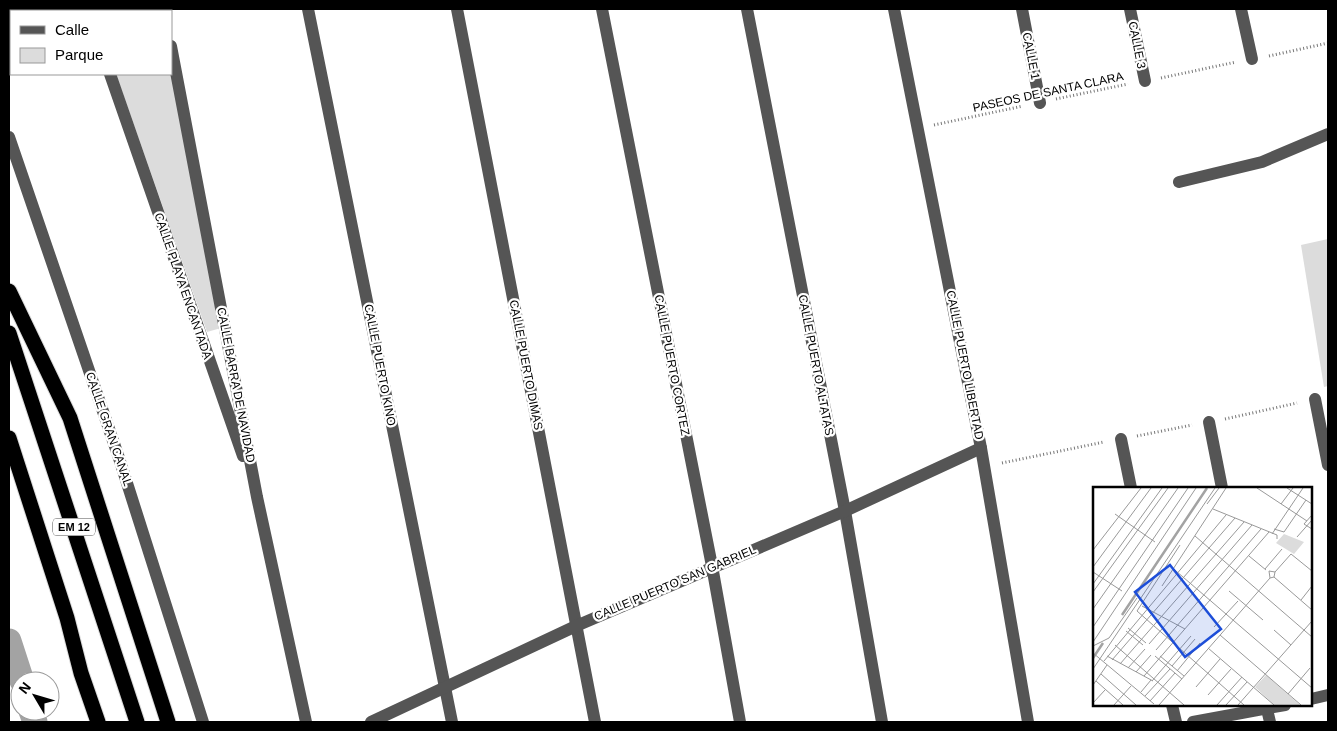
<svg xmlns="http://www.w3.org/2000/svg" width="1337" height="731" font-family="Helvetica,sans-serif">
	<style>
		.green { fill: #dcdcdc }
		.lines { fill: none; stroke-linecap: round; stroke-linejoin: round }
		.canal { stroke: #a3a3a3; stroke-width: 25 }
		.highway-casing { stroke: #dbdbdb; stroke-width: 17 }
		.path { stroke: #777; stroke-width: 3; stroke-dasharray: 1 2.5; stroke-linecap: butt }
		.minor { stroke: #555; stroke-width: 12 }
		.highway { stroke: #000; stroke-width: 15 }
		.labels { text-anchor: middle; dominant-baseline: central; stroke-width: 4.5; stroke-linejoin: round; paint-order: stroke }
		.shield { fill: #fff; stroke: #4c4c4c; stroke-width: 1 }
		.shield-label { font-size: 11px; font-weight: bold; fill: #000 }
		.street-label { font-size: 12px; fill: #000; stroke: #fff }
		.inset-river { fill: none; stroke: #a3a3a3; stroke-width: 2.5 }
		.inset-road { fill: none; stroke: #999; stroke-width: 1 }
		.view { fill: #1d4ed8; fill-opacity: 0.15; stroke: #1d4ed8; stroke-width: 2.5 }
		.inset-edge { fill: none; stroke: #000; stroke-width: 2.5 }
	</style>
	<rect width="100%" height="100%" fill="#fff"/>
	<!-- green -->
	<g class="green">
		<path d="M116,74H171L221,328L207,332Z"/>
		<path d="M1328,239V386L1324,387L1301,245Z"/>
	</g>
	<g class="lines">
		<!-- canal -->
		<g class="canal">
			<path d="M9,641L22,681"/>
			<path d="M31,711L35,722"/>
		</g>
		<defs>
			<g id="highway">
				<path d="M9,291L70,418L168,722"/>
				<path d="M9,333L137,722"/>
				<path d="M9,438L67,618L81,673L98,722"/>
			</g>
		</defs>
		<!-- highway casing -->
		<use href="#highway" class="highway-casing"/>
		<!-- path -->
		<g class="path">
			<path d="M1269,56L1328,43"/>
			<path d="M1161,78L1236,62"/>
			<path d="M1056,99L1128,84"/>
			<path d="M934,125L1023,106"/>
			<path d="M1225,419L1297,403"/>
			<path d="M1137,436L1192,425"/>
			<path d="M1002,463L1104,442"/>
		</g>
		<!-- minor -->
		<g class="minor">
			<path d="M87,9L88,11"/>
			<path d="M164,9L165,11"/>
			<path d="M308,9L452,722"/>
			<path d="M457,9L595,722"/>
			<path d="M602,9L712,566L740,722"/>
			<path d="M747,9L845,511L882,722"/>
			<path d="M894,9L981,448L1028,722"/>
			<path d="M1022,9L1040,103"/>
			<path d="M1130,9L1145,81"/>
			<path d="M1241,9L1252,59"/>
			<path d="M171,46L257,497L306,722"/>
			<path d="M110,74L243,456"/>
			<path d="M9,137L120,461L203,722"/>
			<path d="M1179,182L1262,162L1328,134"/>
			<path d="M1315,399L1328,465"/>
			<path d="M1209,422L1222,488"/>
			<path d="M1121,439L1131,488"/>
			<path d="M1311,699L1328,695"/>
			<path d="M1172,705L1176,722"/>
			<path d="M1266,705L1270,722"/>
			<path d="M371,722L576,626L845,511L981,448"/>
			<path d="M1193,722L1285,705"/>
		</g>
		<!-- highway -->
		<use href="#highway" class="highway"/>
	</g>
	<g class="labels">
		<!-- shield labels -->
		<rect class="shield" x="53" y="518.5" width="42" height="17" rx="4"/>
		<g class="shield-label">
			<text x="74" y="527">EM 12</text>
		</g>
		<!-- street labels -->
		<g class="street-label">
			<text transform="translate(1137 45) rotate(79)">CALLE 3</text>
			<text transform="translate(1031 56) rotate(79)">CALLE 1</text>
			<text transform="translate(1048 92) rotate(-12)">PASEOS DE SANTA CLARA</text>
			<text transform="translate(183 286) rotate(71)">CALLE PLAYA ENCANTADA</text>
			<text transform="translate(380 365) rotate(79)">CALLE PUERTO KINO</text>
			<text transform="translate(526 365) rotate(79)">CALLE PUERTO DIMAS</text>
			<text transform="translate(672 365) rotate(79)">CALLE PUERTO CORTEZ</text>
			<text transform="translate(816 365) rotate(79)">CALLE PUERTO ALTATAS</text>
			<text transform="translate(965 365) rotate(79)">CALLE PUERTO LIBERTAD</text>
			<text transform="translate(236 385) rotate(79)">CALLE BARRA DE NAVIDAD</text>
			<text transform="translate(109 429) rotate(71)">CALLE GRAN CANAL</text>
			<text transform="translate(675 583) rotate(-23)">CALLE PUERTO SAN GABRIEL</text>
		</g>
	</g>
	<!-- overview -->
	<g transform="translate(1093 487)">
		<rect width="219" height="219" fill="#fff"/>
		<path d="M191,47L211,55L201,67L183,56ZM173,188L207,218H181L162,200Z" fill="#dcdcdc"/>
		<path class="inset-river" d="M29,128L114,1M0,171L10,156"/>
		<path class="inset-road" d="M164,1L214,34M194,1L219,17M114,17L126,1M188,17L200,1M120,22L184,48V52M22,27L62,55M219,28L211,37L219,42M181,42L191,45L213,13M179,47L210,1M102,49L219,150M204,50L219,33M87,58L44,124L151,218M0,63L48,1M156,69L173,83M76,78L219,201M0,80L58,1M172,82L189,62M0,85L29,104M182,85L198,67L219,84M181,90L182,85L176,84L177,91L181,90L219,123M0,97L69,1M69,99L133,1M136,104L170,133M0,105L75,1M208,113L219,99M49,119L92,142M0,122L85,1M0,140L95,1M121,140L145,114M35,141L53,156M181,143L198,158M33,144L50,158M127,148L208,218M0,155L103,1M56,157L159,38M22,158L91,218M0,159L16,151L44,111M115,161L181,218M63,163L168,42M0,166L61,217M14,169L60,194M62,169L89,192M67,169L91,189M19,173L142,31M11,174L133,28M27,177L151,35M79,179L102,152M35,181L52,162M0,182L122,1M84,184L107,156M43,185L58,168M8,187L43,218M51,189L176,45M3,194L30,218M59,194L98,149M0,198L14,178M103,200L127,172M48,205L58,193M195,207L217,181M115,208L138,182M52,209L77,182M57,214L82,186M0,216L12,203M21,218L38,199M66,218L177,91M124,218L149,190M133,218L154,195M145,218L219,134"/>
		<path class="view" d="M77,78L128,142L92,170L42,105Z"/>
		<rect width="219" height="219" class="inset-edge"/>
	</g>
	<!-- border -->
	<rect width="1337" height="731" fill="none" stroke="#000000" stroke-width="20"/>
	<!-- legend -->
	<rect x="10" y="10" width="162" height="65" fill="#ffffff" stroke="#999999"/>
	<rect x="20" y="26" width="25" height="8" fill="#555555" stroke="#999999"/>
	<text x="55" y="35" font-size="15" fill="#000000">Calle</text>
	<rect x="20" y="48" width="25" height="15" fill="#dcdcdc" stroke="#999999"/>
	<text x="55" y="60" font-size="15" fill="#000000">Parque</text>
	<!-- north arrow -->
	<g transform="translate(35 696) rotate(308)"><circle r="24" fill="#ffffff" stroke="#999999"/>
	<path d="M0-4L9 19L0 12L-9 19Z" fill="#000000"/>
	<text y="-8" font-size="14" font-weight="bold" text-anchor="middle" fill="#000000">N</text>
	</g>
</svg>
